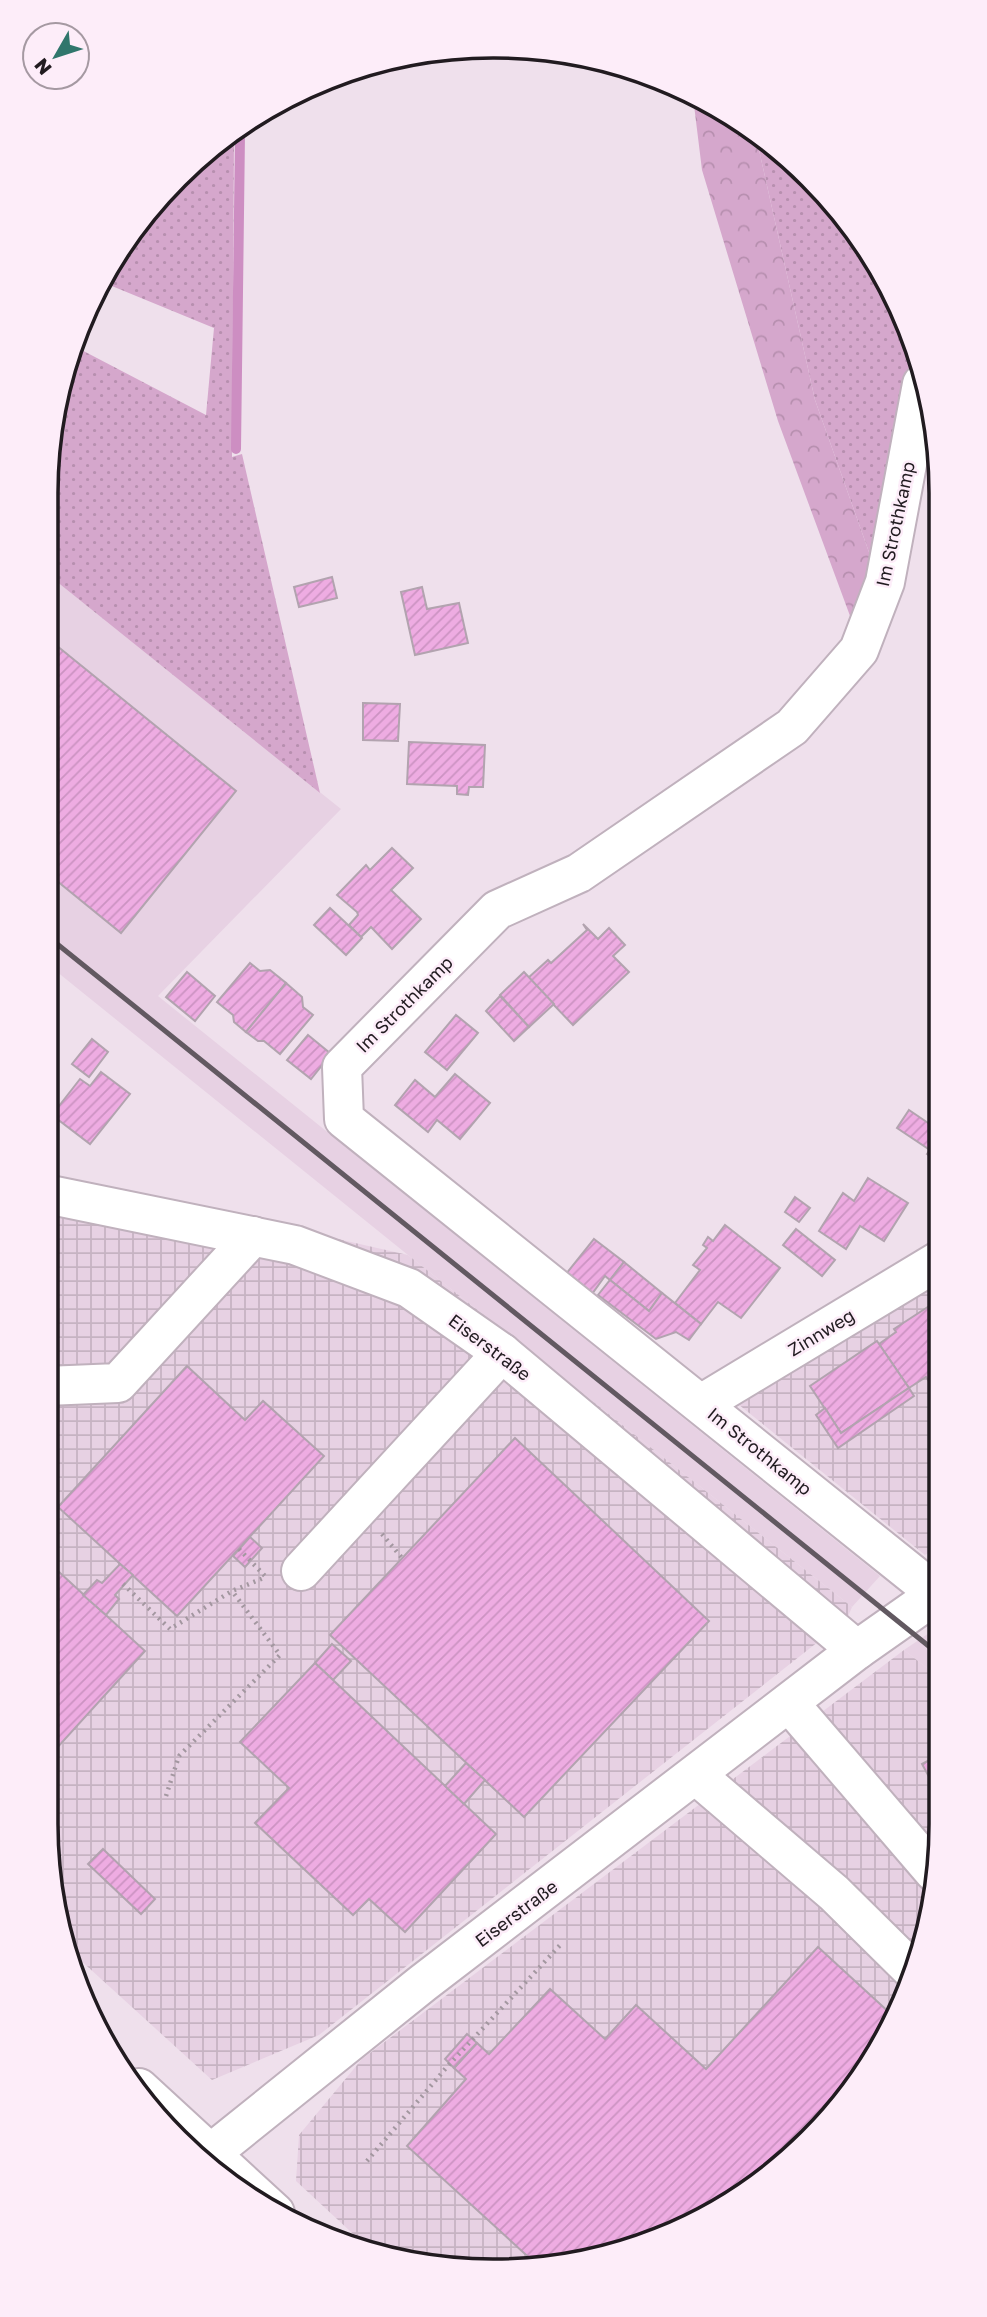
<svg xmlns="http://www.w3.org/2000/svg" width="987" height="2317" font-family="'Golos Text',sans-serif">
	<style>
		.built { fill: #e7d1e3 }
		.industrial { fill: url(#industrial-grid) }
		.grass { fill: url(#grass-dots) }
		.forest { fill: url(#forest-crowns) }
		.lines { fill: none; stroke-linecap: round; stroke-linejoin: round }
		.stream { stroke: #cd8ec2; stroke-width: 10 }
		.building { fill: url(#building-hatch); stroke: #b2a3af; stroke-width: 2 }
		.minor-casing { stroke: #c0b1bd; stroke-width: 42 }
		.major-casing { stroke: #c0b1bd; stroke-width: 42 }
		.path { stroke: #a397a0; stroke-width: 4.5; stroke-dasharray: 2 5; stroke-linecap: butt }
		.minor { stroke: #fff; stroke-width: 38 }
		.major { stroke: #fff; stroke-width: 38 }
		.rail { stroke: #625961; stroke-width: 5 }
		.labels { text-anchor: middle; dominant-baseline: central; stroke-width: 5; stroke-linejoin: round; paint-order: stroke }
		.street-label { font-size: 18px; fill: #211b20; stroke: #fdedf9 }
		.rim { fill: none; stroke: #211b20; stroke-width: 3.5 }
	</style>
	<defs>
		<pattern id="industrial-grid" width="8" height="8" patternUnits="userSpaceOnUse" patternTransform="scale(1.75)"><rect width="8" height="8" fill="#e7d1e3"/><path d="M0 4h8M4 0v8" fill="none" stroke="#c6b3c2"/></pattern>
		<pattern id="grass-dots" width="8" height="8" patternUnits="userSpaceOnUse" patternTransform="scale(1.75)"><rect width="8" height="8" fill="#d5a7cc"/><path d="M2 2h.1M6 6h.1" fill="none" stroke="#b78faf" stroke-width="1.8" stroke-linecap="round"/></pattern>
		<pattern id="forest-crowns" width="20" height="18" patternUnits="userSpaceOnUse" patternTransform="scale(1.75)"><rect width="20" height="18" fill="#d5a7cc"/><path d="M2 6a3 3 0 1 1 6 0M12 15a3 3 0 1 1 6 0" fill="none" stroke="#b78faf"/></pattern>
		<pattern id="building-hatch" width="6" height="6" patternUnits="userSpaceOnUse" patternTransform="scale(1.75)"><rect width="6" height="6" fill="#eeace2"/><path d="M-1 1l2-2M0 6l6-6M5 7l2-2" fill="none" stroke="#cc93c2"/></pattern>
	</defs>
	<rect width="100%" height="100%" fill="#efe0ec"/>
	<!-- built -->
	<g class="built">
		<path d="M46,573L341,809L158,996L880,1576L852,1607L408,1255L46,963Z"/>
		<path d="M938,1627L941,1629V1679L904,1650Z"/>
	</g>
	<!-- industrial -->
	<g class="industrial">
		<path d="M46,1173L408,1255L852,1607L847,1619L319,2035L212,2080L66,1947L46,1823Z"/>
		<path d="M940,1270L941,1545L925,1555L733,1400Z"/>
		<path d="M904,1650L941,1679V1823L918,1967L849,2097L742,2196L581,2263L435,2268L364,2244L296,2181L299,2135L362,2059Z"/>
	</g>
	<!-- grass -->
	<g class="grass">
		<path d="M755,132L831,198L895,296L915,359L876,572L815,400Z"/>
		<path d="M234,139L232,457L242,454L320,793L46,573V494L69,350L72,345L206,415L214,328L107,284L156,198Z"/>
	</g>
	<!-- forest -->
	<path class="forest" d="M693,97L743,121L755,132L815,400L876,572L853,624L778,421L702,170Z"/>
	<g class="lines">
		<!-- stream -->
		<path class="stream" d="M236,449L240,134"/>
	</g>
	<!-- building -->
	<g class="building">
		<path d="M332,577L337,598L299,607L294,587Z"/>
		<path d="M422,587L427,609L459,603L468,643L415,655L401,592Z"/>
		<path d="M46,637L236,791L121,933L46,872Z"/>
		<path d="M363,703L400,704L398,741L363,740Z"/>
		<path d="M409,742L485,745L483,787H469L468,795L457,794V786L407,784Z"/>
		<path d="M392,848L413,868L391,890L421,919L392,949L371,927L361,937L349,925L358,915L357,912L337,895L366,865L370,870Z"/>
		<path d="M330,908L362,938L346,955L314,925Z"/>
		<path d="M583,924L598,939L609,928L625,945L613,956L629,972L573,1025L528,978L548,960L551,963L587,930Z"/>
		<path d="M250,963L260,971L270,970L286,983L246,1032L234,1022L233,1015L217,1002Z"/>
		<path d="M187,972L215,996L195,1021L166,997Z"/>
		<path d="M524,972L554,1004L529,1027L500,995Z"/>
		<path d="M286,983L302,997L303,1007L313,1015L280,1054L264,1041H258L246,1032Z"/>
		<path d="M500,996L529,1027L514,1041L486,1011Z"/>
		<path d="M456,1015L478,1033L447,1070L425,1052Z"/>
		<path d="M308,1035L331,1054L311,1079L287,1060Z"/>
		<path d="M92,1039L108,1052L89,1077L72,1064Z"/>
		<path d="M101,1072L130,1094L90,1144L52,1115L80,1079L90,1086Z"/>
		<path d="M455,1074L490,1103L460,1139L437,1120L428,1132L395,1105L415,1080L435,1097Z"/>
		<path d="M909,1110L940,1131L930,1150L897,1128Z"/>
		<path d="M940,1135V1163L927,1154Z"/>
		<path d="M868,1178L908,1203L884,1241L860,1226L846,1249L819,1231L843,1193L854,1201Z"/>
		<path d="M795,1197L810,1208L799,1222L785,1212Z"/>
		<path d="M725,1225L780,1268L741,1318L718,1302L701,1324L675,1303L700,1270L693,1265L707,1248L703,1245L708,1237L713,1241Z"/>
		<path d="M796,1229L835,1260L822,1276L783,1245Z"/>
		<path d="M594,1239L624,1262L610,1280L605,1276L592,1294L566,1274Z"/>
		<path d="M624,1262L662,1293L649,1311L610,1280Z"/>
		<path d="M610,1280L649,1311L662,1293L701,1324L689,1340L676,1332L656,1339L598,1295Z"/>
		<path d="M940,1299V1398L926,1377L909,1388L879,1344L896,1332L894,1329Z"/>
		<path d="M877,1341L909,1388L841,1433L810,1386Z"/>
		<path d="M187,1366L245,1420L263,1401L324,1456L177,1616L58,1507Z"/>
		<path d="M909,1388L914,1396L838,1448L816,1415L825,1408L841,1433Z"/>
		<path d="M515,1438L709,1621L524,1817L330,1635Z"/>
		<path d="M250,1537L262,1548L245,1567L233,1556Z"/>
		<path d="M46,1560L145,1651L46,1760Z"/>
		<path d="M120,1564L133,1575L115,1595L119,1599L106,1615L83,1595L97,1580L102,1583Z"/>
		<path d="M332,1644L351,1661L333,1680L315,1663Z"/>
		<path d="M315,1663L496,1834L405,1932L369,1899L353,1915L255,1823L289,1788L240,1742Z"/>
		<path d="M941,1754V1799L922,1764Z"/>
		<path d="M466,1763L485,1780L464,1804L445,1786Z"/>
		<path d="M103,1849L155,1899L141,1914L88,1864Z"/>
		<path d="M818,1947L892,2015L849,2097L742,2196L581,2263L536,2264L407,2146L466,2079L454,2068L477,2043L489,2054L550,1989L605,2039L636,2005L706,2069Z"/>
		<path d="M467,2034L477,2043L454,2068L445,2059Z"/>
	</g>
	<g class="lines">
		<defs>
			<g id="minor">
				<path d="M922,384L885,582L859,650L792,727L579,873L497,910L342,1067L344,1119L937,1594"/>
				<path d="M46,1194L295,1245L409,1288L502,1353L857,1650"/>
				<path d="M46,1386L118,1383L253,1236"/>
				<path d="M701,1404L940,1260"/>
				<path d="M301,1571L502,1353"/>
				<path d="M789,1703L934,1872"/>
				<path d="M696,1775L834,1893L915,1973"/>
				<path d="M205,2158L423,1983L857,1650L941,1591"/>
			</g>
			<path id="major" d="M139,2088L275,2213"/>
		</defs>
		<!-- minor casing -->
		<use href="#minor" class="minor-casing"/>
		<!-- major casing -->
		<use href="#major" class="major-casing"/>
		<!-- path -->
		<g class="path">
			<path d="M382,1534L402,1558"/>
			<path d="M239,1549L265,1576"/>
			<path d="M123,1584L170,1629L232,1591L266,1577"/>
			<path d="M166,1796L179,1756L280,1655L232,1591"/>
			<path d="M367,2161L446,2068L563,1942"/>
		</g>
		<!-- minor -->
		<use href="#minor" class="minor"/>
		<!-- major -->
		<use href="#major" class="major"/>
		<!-- rail -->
		<path class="rail" d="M46,935L941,1656"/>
	</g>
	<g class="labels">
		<!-- street labels -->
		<g class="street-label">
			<text transform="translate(895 524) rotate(-78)">Im Strothkamp</text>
			<text transform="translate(404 1004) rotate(-45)">Im Strothkamp</text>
			<text transform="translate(821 1332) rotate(-31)">Zinnweg</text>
			<text transform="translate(490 1347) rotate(37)">Eiserstraße</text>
			<text transform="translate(760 1451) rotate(39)">Im Strothkamp</text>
			<text transform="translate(516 1913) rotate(-37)">Eiserstraße</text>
		</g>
	</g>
	<!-- crop -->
	<path d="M0 0H987V2317H0ZM493 58H494A435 435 0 0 1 929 493V1824A435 435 0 0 1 494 2259H493A435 435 0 0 1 58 1824V493A435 435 0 0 1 493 58Z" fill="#fdedf9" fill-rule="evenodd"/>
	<path class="rim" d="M493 58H494A435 435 0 0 1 929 493V1824A435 435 0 0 1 494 2259H493A435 435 0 0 1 58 1824V493A435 435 0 0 1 493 58Z"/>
	<!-- north arrow -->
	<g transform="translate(56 56) rotate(231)"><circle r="33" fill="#fdedf9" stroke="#a599a2" stroke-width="2"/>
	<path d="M0-5L12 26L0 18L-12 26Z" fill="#30766c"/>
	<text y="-10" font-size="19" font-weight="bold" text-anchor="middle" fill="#211b20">N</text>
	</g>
</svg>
